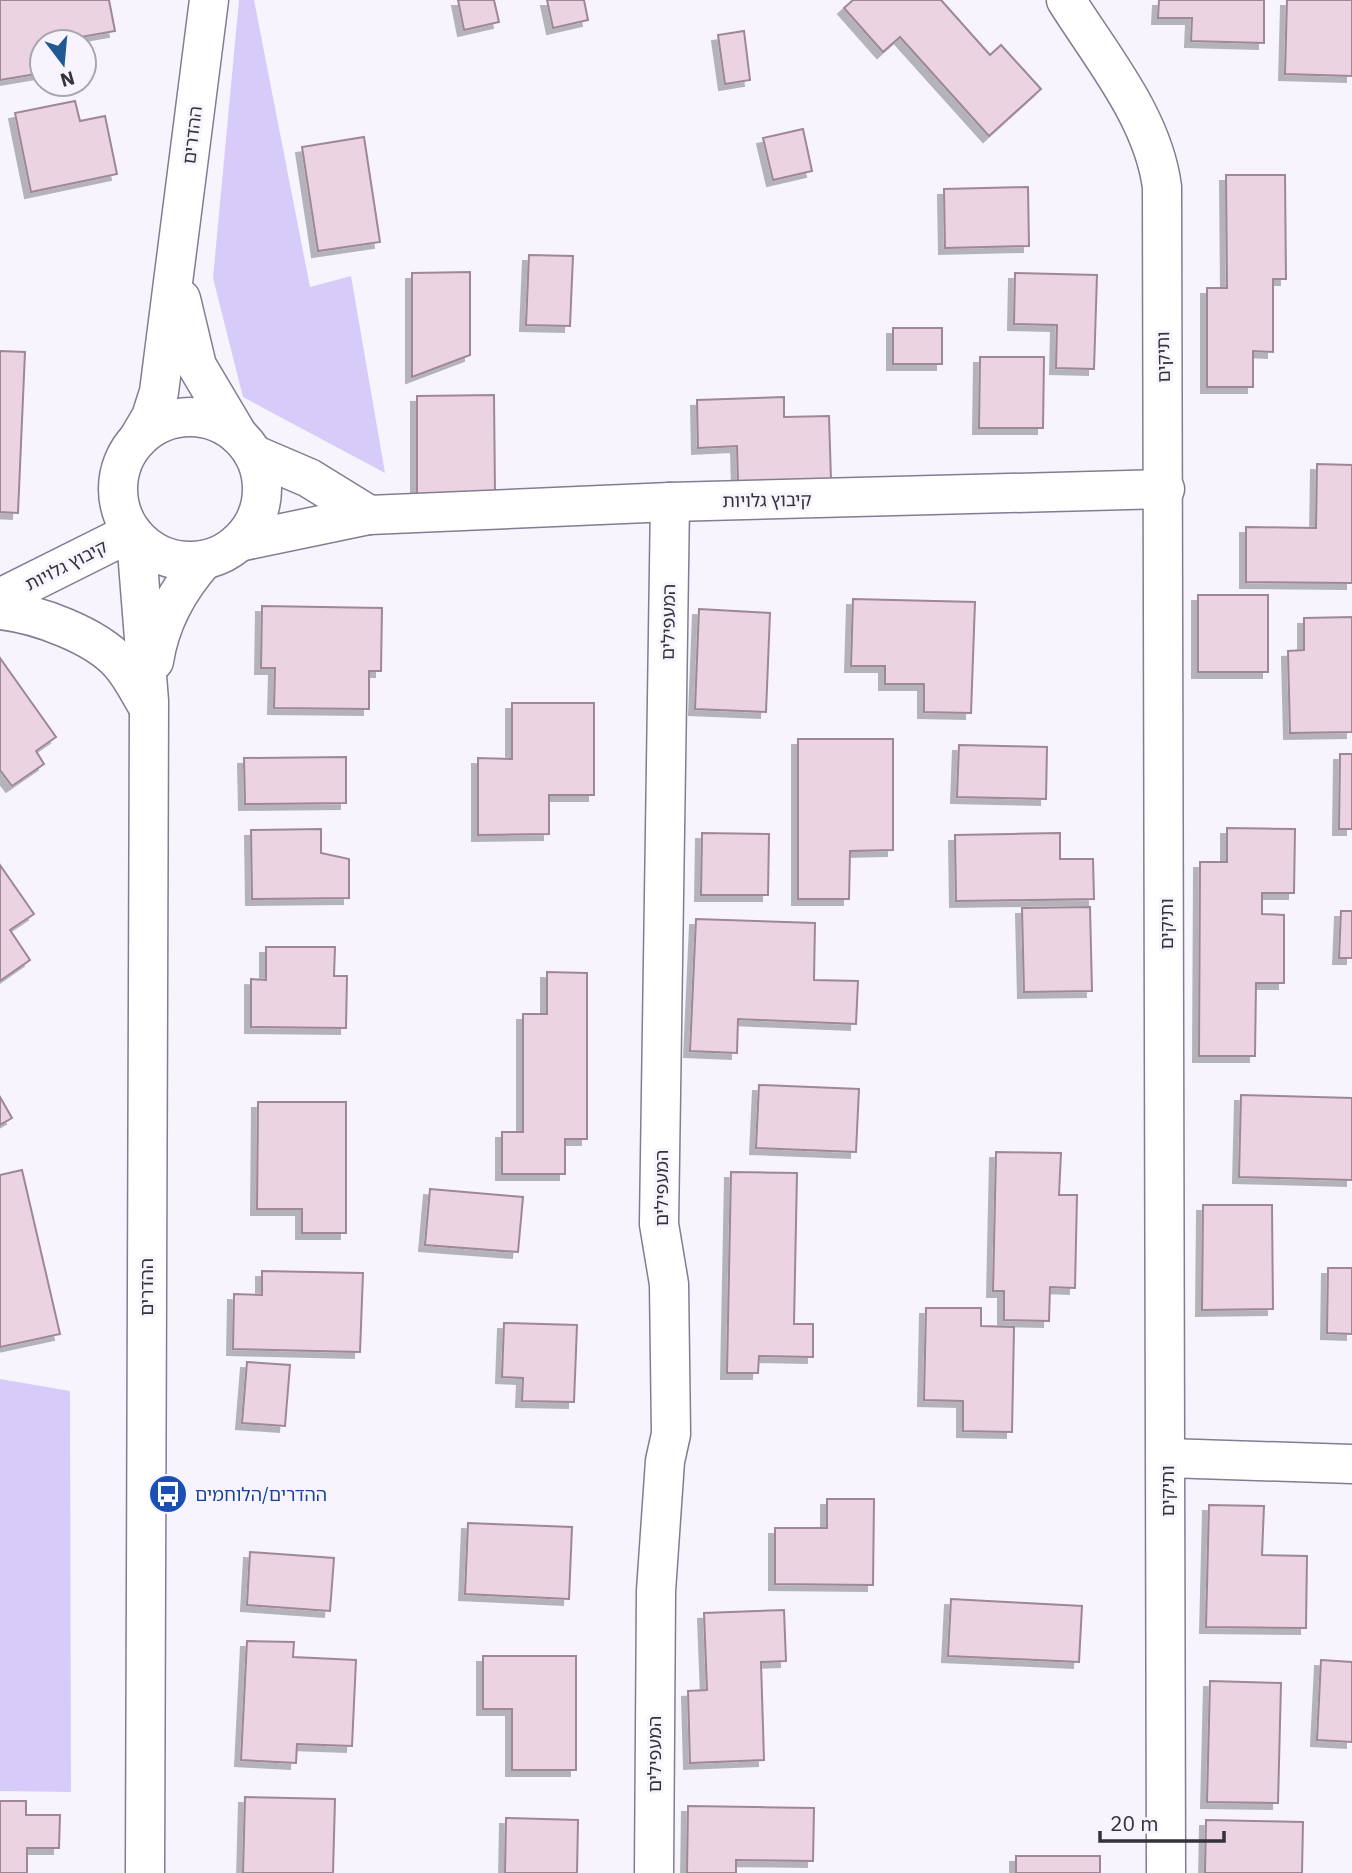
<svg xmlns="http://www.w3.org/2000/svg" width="1352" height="1873" font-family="'IBM Plex Sans','Noto Sans Hebrew',sans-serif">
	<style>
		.green { fill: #d7ccf9 }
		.building { fill: #ebd3e2; stroke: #9e8896; stroke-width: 2; filter: url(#shadow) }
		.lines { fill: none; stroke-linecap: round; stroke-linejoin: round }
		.minor-casing { stroke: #827d92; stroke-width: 41 }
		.minor { stroke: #fff; stroke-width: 38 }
		.labels { text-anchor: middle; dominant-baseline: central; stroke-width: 6; stroke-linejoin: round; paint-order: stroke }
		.street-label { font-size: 18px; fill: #35323b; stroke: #f7f4fe }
		.transit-label { font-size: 18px; fill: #164399; stroke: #f7f4fe; text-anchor: start }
	</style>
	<defs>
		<filter id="shadow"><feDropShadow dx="-6" dy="6" stdDeviation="0" flood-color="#0004"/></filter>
	</defs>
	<rect width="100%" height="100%" fill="#f7f4fe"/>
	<!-- green -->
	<g class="green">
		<path d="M239,0H254L310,287L351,276L385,473L243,397L213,278Z"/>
		<path d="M0,1379L70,1391L71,1792L0,1791Z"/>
	</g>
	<!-- building -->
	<g class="building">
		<path d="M0,0H109L115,31L69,39V42H42V73L0,80Z"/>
		<path d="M458,0H494L499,22L464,30Z"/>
		<path d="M547,0H584L588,20L553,28Z"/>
		<path d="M853,0H941L990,55L1001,45L1041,89L989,136L900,37L883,52L844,8Z"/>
		<path d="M1159,0H1264V43L1191,41L1192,18H1158Z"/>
		<path d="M1287,0H1352V76L1285,74Z"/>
		<path d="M744,31L750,80L725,84L718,35Z"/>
		<path d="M75,101L80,121L105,116L117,174L31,192L15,113Z"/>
		<path d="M803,129L812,171L773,180L763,138Z"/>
		<path d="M364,137L380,242L318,251L302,147Z"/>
		<path d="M1226,175H1285L1286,279H1273V352L1253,351V387H1207V288H1227Z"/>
		<path d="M1028,187L1029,246L945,248L944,189Z"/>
		<path d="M529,255L573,256L570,326L526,325Z"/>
		<path d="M470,272V355L412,377V273Z"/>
		<path d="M1015,273L1097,275L1094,369L1056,368L1057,325L1014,324Z"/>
		<rect x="893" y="328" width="49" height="36"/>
		<path d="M0,351L25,352L18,513L0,512Z"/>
		<path d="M980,357H1044L1043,428H979Z"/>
		<path d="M494,395L495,493L417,494V396Z"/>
		<path d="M784,397V417L829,416L831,480L738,482L737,446L698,448L697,400Z"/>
		<path d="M1317,464L1352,465V583L1246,582V527L1316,528Z"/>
		<rect x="1198" y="595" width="70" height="77"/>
		<path d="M853,599L975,602L971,713L924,712V684H885V666H851Z"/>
		<path d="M262,606L382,608L381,671H369V709L274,708L275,668H261Z"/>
		<path d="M699,609L770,613L766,712L695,709Z"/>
		<path d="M1352,617V732L1290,733L1288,651L1304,650V618Z"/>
		<path d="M0,658L56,737L36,751L44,764L12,786L0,770Z"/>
		<path d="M512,703H594V795H549V834L478,835V758L512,759Z"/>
		<path d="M798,739H893V850L850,851L849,899H798Z"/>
		<path d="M959,745L1047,747L1046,799L957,797Z"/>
		<path d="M1340,754H1352V829H1339Z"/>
		<path d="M346,757V803L245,804L244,758Z"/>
		<path d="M1227,828L1295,829L1294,893H1262V914L1284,915V983H1256L1255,1056H1199L1200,862H1227Z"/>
		<path d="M321,829V853L349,859V898L252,899L251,830Z"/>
		<path d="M702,833L769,834L768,895H701Z"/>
		<path d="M1060,833V859H1093L1094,899L956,901L955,835Z"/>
		<path d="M0,865L34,914L10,930L30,960L0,981Z"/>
		<path d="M1090,907L1092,991L1024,992L1022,908Z"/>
		<path d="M1341,911H1352V958H1339Z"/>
		<path d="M696,919L815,923L814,980L858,981L856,1024L738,1019L737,1053L690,1051Z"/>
		<path d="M266,947H335L334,976H347L346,1028L251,1027V979L266,980Z"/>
		<path d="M547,972L587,973V1139H565V1174H502V1132H523V1014H547Z"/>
		<path d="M759,1085L859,1089L856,1152L756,1148Z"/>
		<path d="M1241,1095L1352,1098V1180L1239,1177Z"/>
		<path d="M0,1097L12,1118L0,1125Z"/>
		<path d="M258,1102H346V1233H302V1209H257Z"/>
		<path d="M996,1152L1061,1153L1059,1195H1077L1075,1288L1050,1287L1049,1321L1004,1320V1291H993Z"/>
		<path d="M22,1170L60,1334L0,1347V1175Z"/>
		<path d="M731,1172L797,1173L794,1324H813V1357L759,1356L758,1373H727Z"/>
		<path d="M430,1189L523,1197L518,1252L425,1245Z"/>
		<path d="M1203,1205H1272L1273,1309L1202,1310Z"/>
		<path d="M1328,1268H1352V1334L1327,1333Z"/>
		<path d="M262,1271L363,1273L360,1352L233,1349L234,1294L262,1295Z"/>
		<path d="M926,1308H981V1326L1014,1327L1012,1432L963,1431V1401L924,1400Z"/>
		<path d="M504,1323L577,1325L574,1402L522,1401L523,1378L502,1377Z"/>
		<path d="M247,1362L290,1365L285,1426L242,1423Z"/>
		<path d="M827,1499H874L873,1585L775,1584V1528H827Z"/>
		<path d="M1209,1505L1264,1506L1262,1555L1307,1556L1306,1628L1206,1627Z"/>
		<path d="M468,1523L572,1527L569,1599L465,1594Z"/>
		<path d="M250,1552L334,1558L330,1611L247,1605Z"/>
		<path d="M951,1599L1082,1606L1079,1662L948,1656Z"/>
		<path d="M784,1610L786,1661L761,1662L764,1760L690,1763L688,1691L707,1690L704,1613Z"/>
		<path d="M247,1641L294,1642L293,1657L356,1660L352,1746L297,1744L296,1763L241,1760Z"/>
		<path d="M483,1656H576V1770H512V1709H483Z"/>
		<path d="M1321,1660L1352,1662V1742L1317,1740Z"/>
		<path d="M1210,1681L1281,1683L1278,1803L1207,1802Z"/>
		<path d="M245,1797L335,1799L333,1873H243Z"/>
		<path d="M0,1801H26V1815H60L59,1848H27V1873H0Z"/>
		<path d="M688,1806L814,1808L813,1861L736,1860V1873H687Z"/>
		<path d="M506,1818L578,1820L577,1873H505Z"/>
		<path d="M1206,1820L1303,1822L1302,1873H1205Z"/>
		<rect x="1016" y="1856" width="84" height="17"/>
	</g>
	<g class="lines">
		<defs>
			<g id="minor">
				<path d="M1066,0C1103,59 1153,118 1162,187L1166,1873"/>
				<path d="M181,299L197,366L238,435"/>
				<circle cx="190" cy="489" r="72"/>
				<path d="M138,439L151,417L159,392L209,0"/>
				<path d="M253,454L309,478L369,515"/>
				<path d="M136,538L149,701L145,1873"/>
				<path d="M239,542L369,515L670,502L1165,489"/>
				<path d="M0,598L132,532"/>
				<path d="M0,610C37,614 95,635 120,663C131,675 139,692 147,705"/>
				<path d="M154,661C160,622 178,589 204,560"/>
				<path d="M1167,1458L1352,1464"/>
				<path d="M654,1873L656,1591L665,1461L671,1434L669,1284L659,1224L670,502"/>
			</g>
		</defs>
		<!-- minor casing -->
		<use href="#minor" class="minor-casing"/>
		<!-- minor -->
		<use href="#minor" class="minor"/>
	</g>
	<!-- icons -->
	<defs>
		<symbol id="bus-disc" viewBox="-11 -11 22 22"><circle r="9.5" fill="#1a4fb4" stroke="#f7f4fe"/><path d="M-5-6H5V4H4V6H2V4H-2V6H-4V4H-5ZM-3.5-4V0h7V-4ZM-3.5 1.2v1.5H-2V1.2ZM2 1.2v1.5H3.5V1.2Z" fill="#fff"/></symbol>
	</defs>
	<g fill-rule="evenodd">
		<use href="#bus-disc" x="146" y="1472" width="44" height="44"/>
	</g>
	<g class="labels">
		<!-- street labels -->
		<g class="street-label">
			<text transform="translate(192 135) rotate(-83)">ההדרים</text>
			<text transform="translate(1163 357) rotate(-91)">ותיקים</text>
			<text transform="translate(767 500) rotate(-1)">קיבוץ גלויות</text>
			<text transform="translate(66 565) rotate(-27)">קיבוץ גלויות</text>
			<text transform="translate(668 622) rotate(-89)">המעפילים</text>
			<text transform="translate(1166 924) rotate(-90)">ותיקים</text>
			<text transform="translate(661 1188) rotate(-90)">המעפילים</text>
			<text transform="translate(146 1287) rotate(-90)">ההדרים</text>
			<text transform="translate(1167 1491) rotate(-90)">ותיקים</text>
			<text transform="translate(654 1754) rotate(-90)">המעפילים</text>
		</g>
		<!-- transit labels -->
		<g class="transit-label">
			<text x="195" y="1494">ההדרים/הלוחמים</text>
		</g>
	</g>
	<!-- north arrow -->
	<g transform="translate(63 63) rotate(164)"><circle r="33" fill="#f7f4fe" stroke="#a9a6b0" stroke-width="2"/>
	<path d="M0-5L12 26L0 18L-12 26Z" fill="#215a92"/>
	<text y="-10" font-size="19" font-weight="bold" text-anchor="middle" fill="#35323b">N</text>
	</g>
	<!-- scale -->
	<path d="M1100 1831v10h124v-10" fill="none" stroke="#35323b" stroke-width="3.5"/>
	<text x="1110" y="1831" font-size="21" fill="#35323b" stroke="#f7f4fe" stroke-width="5" paint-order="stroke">20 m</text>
</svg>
